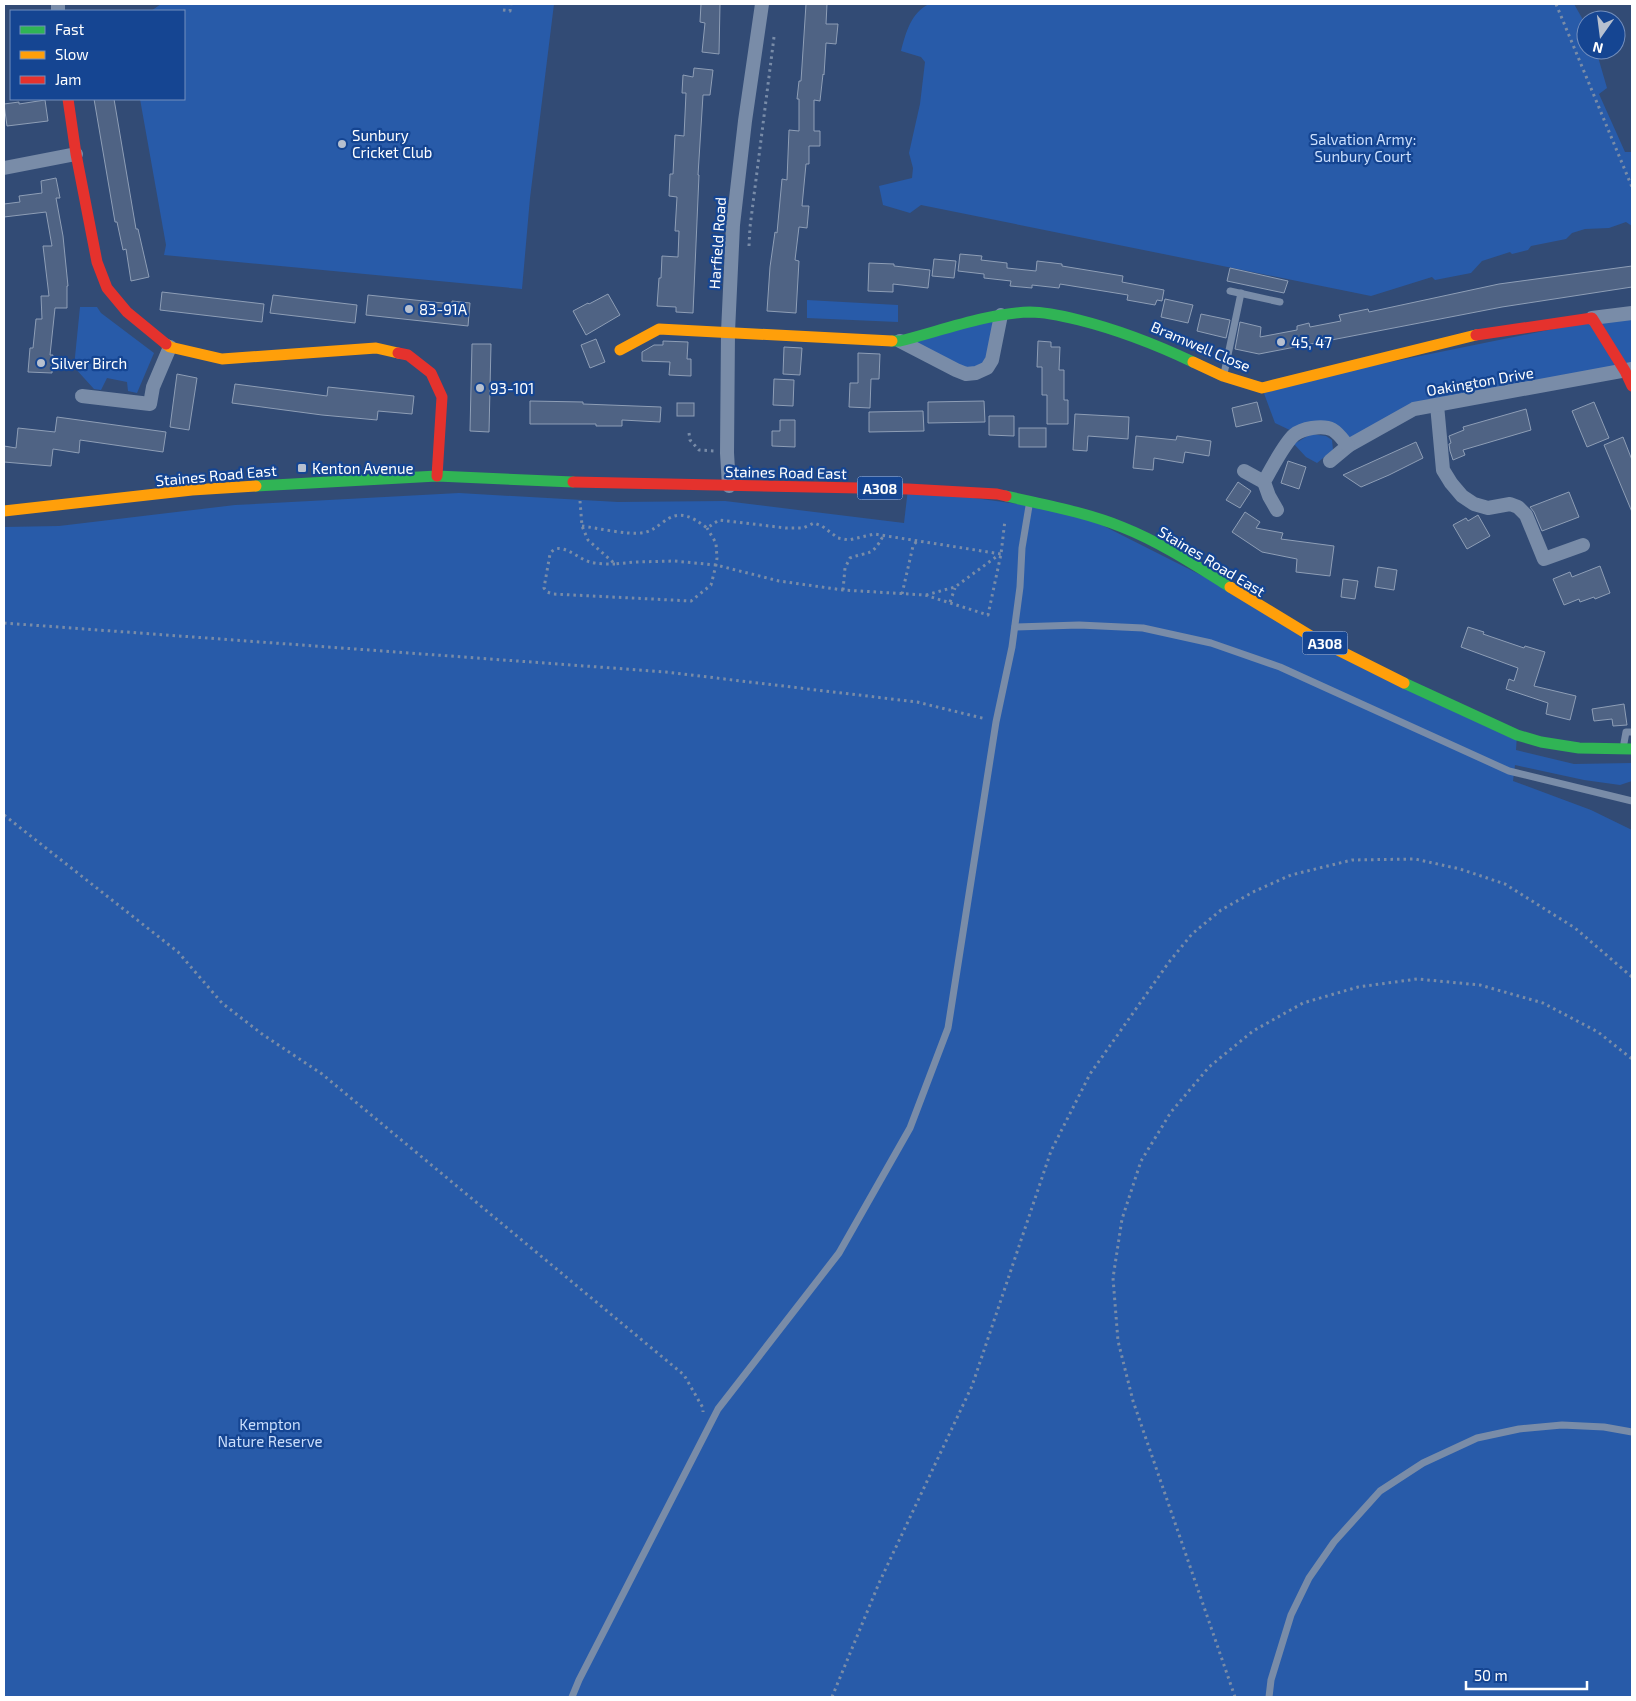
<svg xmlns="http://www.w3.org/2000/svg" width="1636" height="1701" font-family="'Exo 2',sans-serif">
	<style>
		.green { fill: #285ba9 }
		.building { fill: #4f6384; stroke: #8e9eb6 }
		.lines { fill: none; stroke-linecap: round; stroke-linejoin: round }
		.path { stroke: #798ca8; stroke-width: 3; stroke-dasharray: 2.5 4; stroke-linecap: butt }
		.lane { stroke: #798ca8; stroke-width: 7 }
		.street { stroke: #798ca8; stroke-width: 14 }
		.fast { stroke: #30b455; stroke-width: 11 }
		.slow { stroke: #ff9f0a; stroke-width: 11 }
		.jam { stroke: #e5322d; stroke-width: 11 }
		.poi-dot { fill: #b7c0cf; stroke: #154592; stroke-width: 2 }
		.labels { text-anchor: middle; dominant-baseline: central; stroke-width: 4.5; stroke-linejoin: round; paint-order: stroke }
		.shield { fill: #154592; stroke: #b9c7de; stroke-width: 1 }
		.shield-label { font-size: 14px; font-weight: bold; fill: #fff }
		.poi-label { font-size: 15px; fill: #fff; stroke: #154592; text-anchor: start }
		.park-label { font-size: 15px; fill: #cadefc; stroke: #154592 }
		.street-label { font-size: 15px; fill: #fff; stroke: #154592 }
	</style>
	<rect width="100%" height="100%" fill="#324b75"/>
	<!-- green -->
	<g class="green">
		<path d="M161,4H554L530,198L522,289L164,255L166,245L140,99H184V11H151Z"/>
		<path d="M929,4H1574L1586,25V50H1596L1607,88L1599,94L1625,152H1632V226L1626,222L1609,228L1585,229L1572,233L1566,239L1531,246L1528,250L1512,254L1510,252L1482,261L1471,273L1435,280L1432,277L1371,296L921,205L910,213L883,205L879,186L912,178L913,168L909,153L920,104L925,62L921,57L901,51C906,32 911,13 929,4Z"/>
		<path d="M807,300L898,305V322L807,318Z"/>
		<path d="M80,307H97L101,313L154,353L137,393L128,391L127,382L107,378L101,390L94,389L74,367Z"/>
		<path d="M1632,313V376L1437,405L1348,446L1337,433H1296L1275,423L1262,388Z"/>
		<path d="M1001,315L992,360L976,373L900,341Z"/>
		<path d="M1311,434L1326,436L1332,440L1333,450L1317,463L1306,457L1294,444Z"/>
		<path d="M908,489L1076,512L1517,735L1516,750L1574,764L1632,763V781L1620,785L1584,780L1515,765L1513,781L1591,810L1632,830V1697H4V527L59,526L235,505L459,493L618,502L725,501L904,523Z"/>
	</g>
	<!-- building -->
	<g class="building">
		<path d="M701,4H720L719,54L702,52L705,23L700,22Z"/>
		<path d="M806,4H827L826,24H838L836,44L826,43L824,75L823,74L820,101L814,100V131H820V146H809V164H806L802,206H809L807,228L799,227L795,260L799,261L796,313L767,311L770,267L775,232L777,233L782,179L787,180L789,130L799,131V99H797L799,81H801Z"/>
		<path d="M694,68L713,70L710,95H703L698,175H699L693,313L676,312V307L657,306L659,278H661L662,256L678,257L679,231H675L677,197L669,196L670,174H673L675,135L684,136L686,93H682L683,75L693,77Z"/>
		<path d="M94,99H114L136,229H138L149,277L131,281L126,249L123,250L117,222H115Z"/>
		<path d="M45,100L48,121L7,126L4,104L19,102V104Z"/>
		<path d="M56,178L60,198H56L63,236L68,286H67V308H55L50,355H53L52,373L28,372L30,348H33L36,319H42L41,296H49L43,246H52L46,212L4,217V204L20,202L19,196L42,193L41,181Z"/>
		<path d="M960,254L982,256L981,260L1007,263V268L1036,271L1037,261L1062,264V266L1123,276L1122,282L1164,290L1162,301L1157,300L1155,305L1127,300L1128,295L1060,284L1059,288L1032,285V288L1010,286L1011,281L984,278V274L958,271Z"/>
		<path d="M934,259L956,261L954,278L932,276Z"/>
		<path d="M869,263L894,264V266L930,270L928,288L893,284V292L868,291Z"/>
		<path d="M1632,266V287L1502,307L1259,354L1235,349L1240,322L1261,327L1260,337L1297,330V326L1309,323L1310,327L1341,321L1339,315L1368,309L1369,312L1499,284Z"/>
		<path d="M1230,268L1288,281L1284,293L1227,281Z"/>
		<path d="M162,292L264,304L262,322L160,310Z"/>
		<path d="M608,294L620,315L586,335L573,311L588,303L589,304Z"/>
		<path d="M273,295L357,305L355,323L270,313Z"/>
		<path d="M368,295L452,304V301L470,303L468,326L366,315Z"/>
		<path d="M1165,299L1193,305L1188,323L1161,317Z"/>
		<path d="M1201,314L1230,320L1226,338L1197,331Z"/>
		<path d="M596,339L605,362L590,368L581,345Z"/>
		<path d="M663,341L688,342L687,359H691V376L669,375L670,362L642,361V352L654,345H663Z"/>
		<path d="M1038,341L1051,342V347H1060L1059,370H1064V400H1068V424H1047V395H1042V367H1037Z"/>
		<path d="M472,344H491L489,432L470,431Z"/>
		<path d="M784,347L802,348L800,375L783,374Z"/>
		<path d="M858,353L880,354L879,379H871L870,408L849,407L850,383H858Z"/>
		<path d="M177,374L197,378L189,430L170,427Z"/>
		<path d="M774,379L794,380L793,406L773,405Z"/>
		<path d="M235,384L327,396L328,387L414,396L412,414L378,411L377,420L322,415L232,403Z"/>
		<path d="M530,401L583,402V404L661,407L660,422L622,420V426H596V424H530Z"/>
		<path d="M984,401L985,422L928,423V402Z"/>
		<path d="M1257,402L1262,421L1236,427L1232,408Z"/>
		<path d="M1594,402L1609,438L1587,447L1572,411Z"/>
		<rect x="677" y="403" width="17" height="13"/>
		<path d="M1526,409L1531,430L1463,450L1465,455L1453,460L1450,451L1449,444L1451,443L1449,436L1464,430L1463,427Z"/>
		<path d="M923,411L924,431L869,432V412Z"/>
		<path d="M1075,414L1129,417L1128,439L1088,436L1087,451L1073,450Z"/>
		<path d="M989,416H1014V436L989,435Z"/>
		<path d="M57,417L166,432L163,452L80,440L79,453L53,449L51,466L4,462V446L16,448L18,428L55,432Z"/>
		<path d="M780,420H795V447L772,446V431H780Z"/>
		<rect x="1019" y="428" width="27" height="19"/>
		<path d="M1136,436L1176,440L1177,436L1211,441L1209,456L1185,452L1183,463L1154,458L1153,470L1133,468Z"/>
		<path d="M1623,437L1632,460V512L1604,445Z"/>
		<path d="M1416,442L1423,458L1389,475L1361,487L1343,475Z"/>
		<path d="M1288,461L1306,467L1299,489L1281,483Z"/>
		<path d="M1238,482L1251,491L1240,508L1226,500Z"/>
		<path d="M1569,492L1579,517L1542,531L1534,512L1530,507Z"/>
		<path d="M1245,512L1260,522L1256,528L1283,533L1281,539L1334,546L1330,576L1296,572L1297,559L1262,552L1232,532Z"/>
		<path d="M1478,515L1490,536L1467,549L1453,525L1466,518L1468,521Z"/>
		<path d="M1600,566L1610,593L1595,599L1594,597L1580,602L1579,599L1564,605L1553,579L1570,572L1572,577Z"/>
		<path d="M1378,567L1397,570L1394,590L1375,587Z"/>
		<path d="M1343,579L1358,581L1355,599L1341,597Z"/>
		<path d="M1468,627L1484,632L1483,634L1524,648L1525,646L1545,652L1534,686L1576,696L1570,720L1546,714L1548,703L1506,689L1509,679L1514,681L1518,668L1461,647Z"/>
		<path d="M1624,704L1627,725L1613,726L1612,719L1594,721L1592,709Z"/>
	</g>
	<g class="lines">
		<!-- path -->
		<g class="path">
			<path d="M1556,4L1632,187"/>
			<path d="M503,10L510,11L511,4"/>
			<path d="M749,246L750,227L774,37"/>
			<path d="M689,433L690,440L699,450L714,451"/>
			<path d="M580,501L582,526L588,540L615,564L634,562L674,561L716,565L779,581L843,590L925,595L988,615L1001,554L1005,520"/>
			<path d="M582,526C597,528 628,535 641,533C650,532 655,528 662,523C679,509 691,516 707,528L719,520L786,528H803L814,523L822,526L838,538L849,540L874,534L1001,554"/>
			<path d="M615,564C607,564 597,564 590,562C578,559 559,539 550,554L544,588L547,592L553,594L691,601L711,585L716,565L717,558L716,543L707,528"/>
			<path d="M843,590L845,568L850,558C869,551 872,557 883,536"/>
			<path d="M902,594L913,546L917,541"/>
			<path d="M926,595L955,587L1000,554"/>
			<path d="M950,602L955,588"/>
			<path d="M4,623L666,672L917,702L986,719"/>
			<path d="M4,815L178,952L222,1003L262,1034L322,1074L684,1375L703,1408V1412"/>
			<path d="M832,1697L879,1583L972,1386L1051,1151L1090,1074L1169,962L1192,934L1221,910L1255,891L1291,875L1352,860L1415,859L1460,869L1505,884L1575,928L1632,977"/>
			<path d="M1235,1697L1133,1401L1118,1341L1113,1278L1122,1219L1141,1161L1171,1112L1209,1067L1253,1031L1303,1003L1358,987L1417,979L1480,985L1543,1003L1598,1032L1632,1059"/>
		</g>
		<!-- lane -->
		<g class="lane">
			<path d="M1230,291L1280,302"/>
			<path d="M1224,374L1241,293"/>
			<path d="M1015,627L1079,625L1143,628L1211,643L1280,667L1509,771L1632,801"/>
			<path d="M1624,743L1626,732H1632"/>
			<path d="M572,1697L579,1680L718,1409L839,1253L910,1128L948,1028L996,722L1012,647L1020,587L1022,548L1029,506"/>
			<path d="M1269,1697L1271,1680L1291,1615L1309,1578L1334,1542L1380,1491L1423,1463L1477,1438L1519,1429L1562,1425L1604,1427L1632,1432"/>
		</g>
		<!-- street -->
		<g class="street">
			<path d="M58,11V4"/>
			<path d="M4,168L76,154"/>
			<path d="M1592,318L1632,313"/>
			<path d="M900,341L956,370L966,374L976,373L987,368L992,360L1001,315"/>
			<path d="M82,396L150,404L153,387L170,347"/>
			<path d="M1437,405L1443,470L1451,483L1462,496L1474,504L1488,508L1510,504L1518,507L1526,515L1544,559L1583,545"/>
			<path d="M1330,461L1348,446L1414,409L1632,369"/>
			<path d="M1244,471L1264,482"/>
			<path d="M729,486L727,453L728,332L733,225L745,121L762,4"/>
			<path d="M1277,510L1269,496L1264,482C1271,469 1284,444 1294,435C1299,431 1306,429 1312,428C1333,425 1336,431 1348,446"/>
		</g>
		<!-- fast -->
		<g class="fast">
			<path d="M892,341H900C940,331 989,313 1030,312C1046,312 1063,316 1079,320C1119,330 1155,344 1193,362"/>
			<path d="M256,486L437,476L573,482"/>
			<path d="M1006,496C1045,505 1085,512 1122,527C1160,542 1195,565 1230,587"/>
			<path d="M1404,683L1517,735L1541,742L1579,748L1632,749"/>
		</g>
		<!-- slow -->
		<g class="slow">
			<path d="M166,344L170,347L222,359L376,348L398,353"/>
			<path d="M620,350L659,329L892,341"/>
			<path d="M1193,362L1223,376L1262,388L1476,335"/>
			<path d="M4,511L192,490L256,486"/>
			<path d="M1230,587L1314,638L1404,683"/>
		</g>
		<!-- jam -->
		<g class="jam">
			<path d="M68,99L76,154L97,262L107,288L127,312L166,344"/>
			<path d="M1476,335L1592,318L1625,371L1632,386"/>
			<path d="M398,353L408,355L431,373L442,397L437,476"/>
			<path d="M573,482L908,489L997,494L1006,496"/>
		</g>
	</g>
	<!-- markers -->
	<g class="poi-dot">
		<circle cx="342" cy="144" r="5"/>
		<circle cx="409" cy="309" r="5"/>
		<circle cx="1281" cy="342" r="5"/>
		<circle cx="41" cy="363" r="5"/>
		<circle cx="480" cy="388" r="5"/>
		<rect x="297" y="463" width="10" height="10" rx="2.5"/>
	</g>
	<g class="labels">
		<!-- shield labels -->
		<g class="shield">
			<rect x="857.5" y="476.5" width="45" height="23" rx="4"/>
			<rect x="1302.5" y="631.5" width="45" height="23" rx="4"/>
		</g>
		<g class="shield-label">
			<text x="880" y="488">A308</text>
			<text x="1325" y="643">A308</text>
		</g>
		<!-- poi labels -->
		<g class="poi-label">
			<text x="352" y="135">Sunbury<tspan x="352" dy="17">Cricket Club</tspan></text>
			<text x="419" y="309">83-91A</text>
			<text x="1291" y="342">45, 47</text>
			<text x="51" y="363">Silver Birch</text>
			<text x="490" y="388">93-101</text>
			<text x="312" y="468">Kenton Avenue</text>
		</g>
		<!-- park labels -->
		<g class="park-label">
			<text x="1363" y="139">Salvation Army:<tspan x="1363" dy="17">Sunbury Court</tspan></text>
			<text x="270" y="1424">Kempton<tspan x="270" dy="17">Nature Reserve</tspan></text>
		</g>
		<!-- street labels -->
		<g class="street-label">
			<text transform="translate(717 243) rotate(-86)">Harfield Road</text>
			<text transform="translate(1201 346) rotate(23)">Bramwell Close</text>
			<text transform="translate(1480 381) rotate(-10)">Oakington Drive</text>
			<text transform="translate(786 472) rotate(1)">Staines Road East</text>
			<text transform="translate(216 475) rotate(-5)">Staines Road East</text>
			<text transform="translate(1212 561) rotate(31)">Staines Road East</text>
		</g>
	</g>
	<!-- border -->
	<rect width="1636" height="1701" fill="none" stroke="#ffffff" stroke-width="10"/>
	<!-- legend -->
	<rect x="10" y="10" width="175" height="90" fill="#154592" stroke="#738fbe"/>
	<rect x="20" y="26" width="25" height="8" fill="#30b455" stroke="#738fbe"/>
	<text x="55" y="35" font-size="15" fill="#ffffff">Fast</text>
	<rect x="20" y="51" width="25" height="8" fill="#ff9f0a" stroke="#738fbe"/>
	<text x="55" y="60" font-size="15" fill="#ffffff">Slow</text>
	<rect x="20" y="76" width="25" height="8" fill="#e5322d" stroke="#738fbe"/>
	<text x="55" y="85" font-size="15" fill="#ffffff">Jam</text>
	<!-- north arrow -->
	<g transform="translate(1601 35) rotate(194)"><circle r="24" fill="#154592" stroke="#738fbe"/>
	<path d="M0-4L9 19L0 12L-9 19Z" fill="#b7c0cf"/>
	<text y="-8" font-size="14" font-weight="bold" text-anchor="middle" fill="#ffffff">N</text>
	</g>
	<!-- scale -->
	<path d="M1466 1681v8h121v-8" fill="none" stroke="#ffffff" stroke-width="2.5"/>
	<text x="1474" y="1681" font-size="15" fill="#ffffff" stroke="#154592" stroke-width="4" paint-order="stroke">50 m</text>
</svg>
